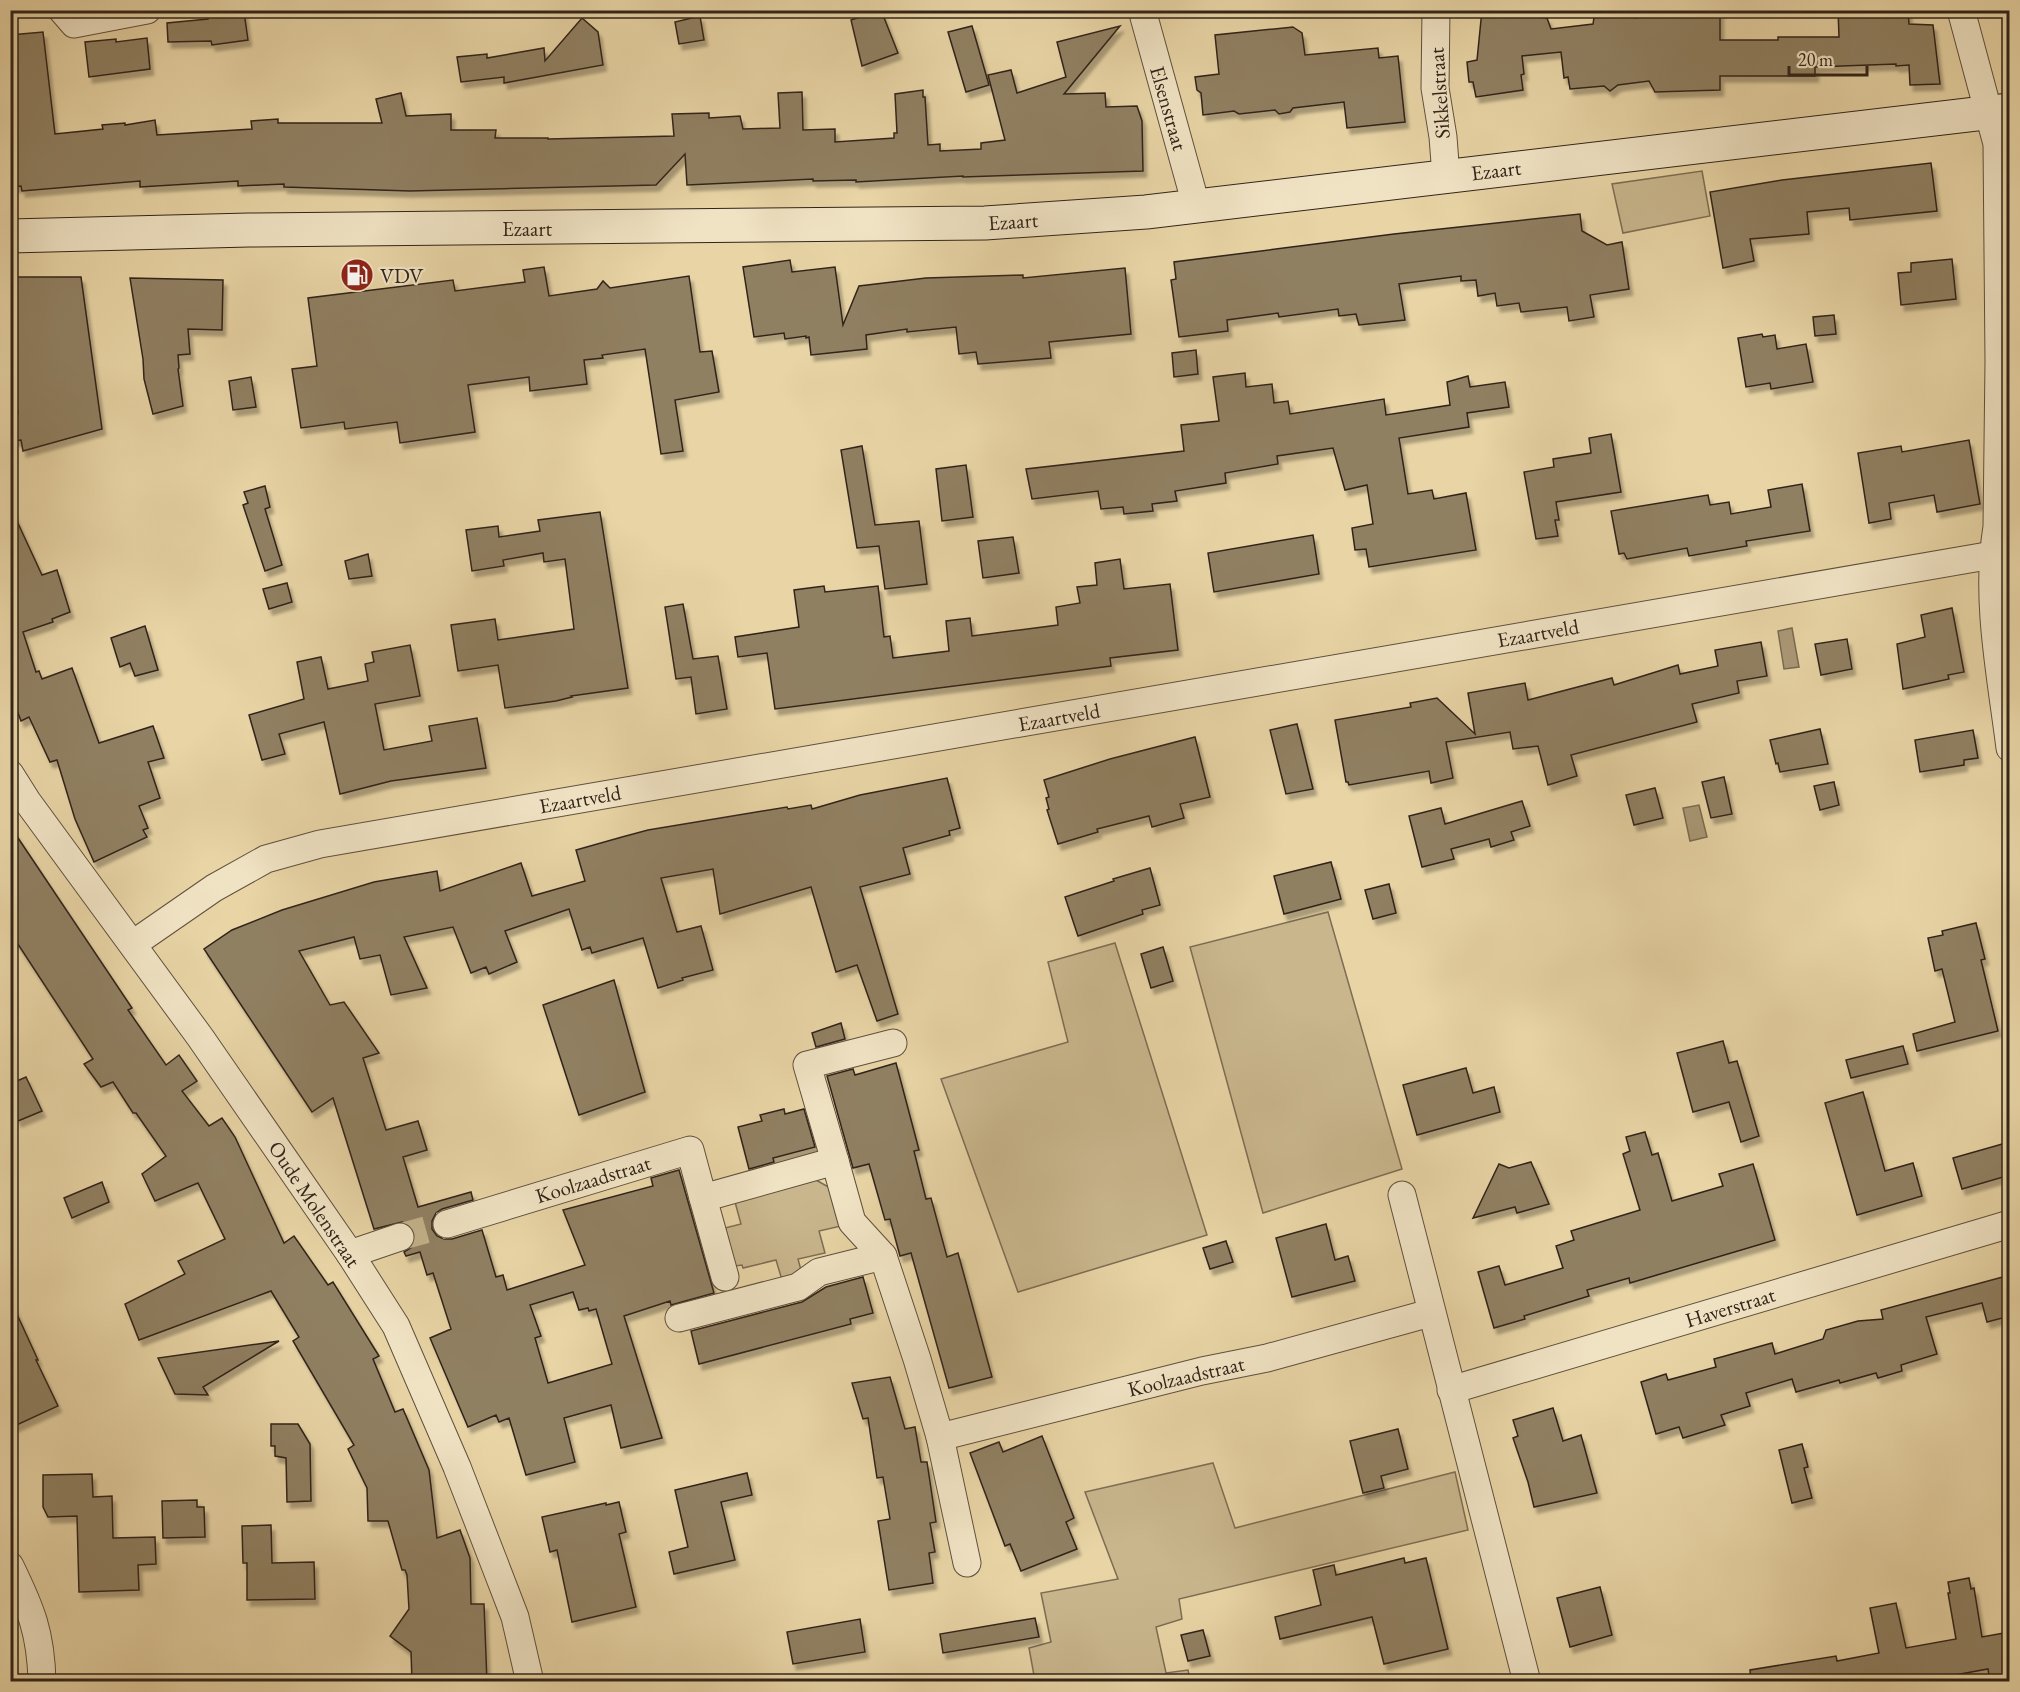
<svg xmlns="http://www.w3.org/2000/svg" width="2020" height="1692" font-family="'EB Garamond',serif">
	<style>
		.green { fill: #c9b68d; stroke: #7d6d54; stroke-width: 1.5 }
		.water { fill: #aa9876; stroke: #7a6a51; stroke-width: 1.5 }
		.building { fill: #908062; stroke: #31241a; stroke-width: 1.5; fill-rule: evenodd; filter: url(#shadow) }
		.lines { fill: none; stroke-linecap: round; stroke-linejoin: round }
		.street-tunnel { stroke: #c3b189; stroke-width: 27; stroke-dasharray: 27 14; stroke-linecap: butt }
		.street-casing { stroke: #5f503d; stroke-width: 29 }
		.secondary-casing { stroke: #31241a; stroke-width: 35 }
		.street { stroke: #f0e3c4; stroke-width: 27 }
		.secondary { stroke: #f0e3c4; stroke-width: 33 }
		.labels { text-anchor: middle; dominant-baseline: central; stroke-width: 4.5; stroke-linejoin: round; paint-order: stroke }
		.street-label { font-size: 21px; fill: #31241a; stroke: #f0e3c4 }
		.poi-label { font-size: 21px; fill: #31241a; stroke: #f0e3c4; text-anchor: start }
	</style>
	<defs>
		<filter id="shadow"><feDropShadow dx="3.5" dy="6" stdDeviation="1.5" flood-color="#0004"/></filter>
	</defs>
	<rect width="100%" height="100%" fill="#e8d4a5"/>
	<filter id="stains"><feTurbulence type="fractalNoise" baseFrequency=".00333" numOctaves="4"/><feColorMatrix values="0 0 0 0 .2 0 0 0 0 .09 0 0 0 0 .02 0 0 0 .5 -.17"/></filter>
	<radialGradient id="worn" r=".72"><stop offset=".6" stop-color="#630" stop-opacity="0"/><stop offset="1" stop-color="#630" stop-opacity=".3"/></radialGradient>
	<!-- green -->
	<g class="green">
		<path d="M1702,171L1710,216L1623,233L1612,184Z"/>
		<path d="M1328,912L1402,1169L1263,1213L1190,947Z"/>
		<path d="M1115,943L1207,1235L1018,1292L941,1079L1068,1042L1048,962Z"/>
		<path d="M816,1180L832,1189L841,1226L819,1231L825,1253L798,1259L802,1274L782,1280L776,1260L743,1268L742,1265L735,1266L725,1228L741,1224L735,1202Z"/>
		<path d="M1213,1463L1235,1528L1455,1472L1468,1530L1179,1599L1182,1619L1156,1627L1166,1673L1188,1670L1190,1681H1035L1029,1648L1051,1642L1041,1593L1118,1579L1085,1492Z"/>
	</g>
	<!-- water -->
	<g class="water">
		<path d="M1792,628L1799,667L1784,669L1778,631Z"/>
		<path d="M1699,805L1707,837L1690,841L1683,808Z"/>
	</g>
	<!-- building -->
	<g class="building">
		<path d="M857,10H881L898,53L862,66L851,20L860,17Z"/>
		<path d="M1482,10H1538V17L1547,18L1551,29L1593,24L1595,11L1636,18L1637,10H1720V40H1778V37H1839L1838,10H1908L1909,24L1933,25L1940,84L1910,85L1909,65L1896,66V64L1815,67V76H1720V90L1655,92L1649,81L1618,85L1610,91L1604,86L1570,89L1568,77L1564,78L1561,52L1522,56L1524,74L1521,75L1523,90L1476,97L1473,82H1469L1467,62L1477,60Z"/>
		<path d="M244,12L248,40L212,45L211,41L168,42L167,23L208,19V17Z"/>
		<path d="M700,16L704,40L679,44L675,22Z"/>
		<path d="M582,18L598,32L603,65L504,83V77L461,82L457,57L487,54V58L544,48L545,61Z"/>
		<path d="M972,26L989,85L966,92L948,32Z"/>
		<path d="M1120,26L1064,94L1105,93L1106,107L1137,106L1142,121L1143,171L963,177V176L856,182V180L813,181V179L687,185L685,154L656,185L410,191L284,187V184L238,186V181L140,187V181L22,191L21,186L10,187V35L43,32L55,134L103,129L102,125L125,123V125L155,120L157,135L252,129L251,121L278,119V123H382L376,99L401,93L406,116L451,114V130H496L495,138H548V139L674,136L672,114L709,113V118L740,116L743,129L780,128L778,93L802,92L803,130L835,129V142L894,138V133H897L895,94L923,90V97H925L928,145L940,144V151L981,149V143L1005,140L988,75L1011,70L1017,93L1066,77L1057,42Z"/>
		<path d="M1293,27L1302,33L1305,55L1378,48L1379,58L1398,56L1405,122L1347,128L1344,102L1293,108L1290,112L1279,114L1275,110L1239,114L1234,111L1203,115L1201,93L1197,90L1195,77L1219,74L1215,35Z"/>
		<path d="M147,38L150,69L89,77L85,42L116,39V42Z"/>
		<path d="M1931,163L1937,211L1850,220L1849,208L1807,212L1809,234L1750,239L1754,261L1723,268L1710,192L1782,180Z"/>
		<path d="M1580,214L1582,231L1607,245L1622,242L1629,289L1590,295L1594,317L1569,321L1567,307L1521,312L1519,303L1497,306L1495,293L1478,296L1476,280L1461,281V276L1399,284L1405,320L1359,325L1356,314L1339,316L1338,309L1279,317L1278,313L1227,320L1228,331L1179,337L1171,280L1176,279L1174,262L1394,234Z"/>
		<path d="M1952,259L1956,299L1901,305L1898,273L1911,272V263Z"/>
		<path d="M790,260L792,272L835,267L843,325L859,286L926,278L1023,275V278L1125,268L1131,334L1049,342L1051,358L978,364L976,352L959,354L956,327L907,332V329L866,335L867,349L811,355L809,337L806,338V336L785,339L784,333L754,337L743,267Z"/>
		<path d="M544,267L549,296L597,289L603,281L610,288L689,276L700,352L712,351L719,392L675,400L683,451L661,454L645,349L602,355L603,358L584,360L587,384L530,391L529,377L468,385L475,432L400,443L397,422L345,429L344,422L301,428L292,369L317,366L308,298L453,280L455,291L525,282L523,270Z"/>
		<path d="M10,277H81L102,429L23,451L21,440L10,441V415L18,414L10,356Z"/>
		<path d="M130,278L223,280L222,330L188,329L190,354L178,355L179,368L178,369L183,406L153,414L144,379L143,359Z"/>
		<path d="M1834,315L1836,334L1815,336L1813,317Z"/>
		<path d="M1762,334L1763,337L1775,335L1777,349L1806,344L1813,382L1771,389L1770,383L1746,387L1738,338Z"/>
		<path d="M1196,350L1198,374L1174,377L1172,353Z"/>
		<path d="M1245,373L1246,387L1272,384L1274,403L1288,401L1290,414L1384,399L1386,415L1450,405L1447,382L1468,376L1470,387L1505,382L1509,407L1467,413L1469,427L1399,438L1408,494L1432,490L1434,499L1466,493L1476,550L1369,567L1366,549L1355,550L1352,528L1373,524L1367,485L1345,490L1333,448L1277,456L1278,464L1225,473L1226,483L1175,491L1177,501L1152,504L1153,511L1124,514L1123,507L1101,509L1098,491L1032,499L1026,469L1184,451L1181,425L1219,421L1213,377Z"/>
		<path d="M251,377L256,407L233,410L229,381Z"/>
		<path d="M1611,434L1621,492L1556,502L1559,520H1555L1558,536L1536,539L1524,472L1554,467L1553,459L1591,453L1589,438Z"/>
		<path d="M1969,440L1980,504L1937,512L1934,495L1889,503L1891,519L1869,523L1858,453L1901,446L1902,452Z"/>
		<path d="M862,446L875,525L919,521L927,584L885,589L879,546L857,548L841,450Z"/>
		<path d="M966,465L973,517L942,521L936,469Z"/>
		<path d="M1802,484L1810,531L1746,541L1747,546L1689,556L1687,548L1627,559L1624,553L1619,554L1611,511L1708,495L1710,505L1729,502L1731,514L1771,507L1768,490Z"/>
		<path d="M265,486L270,507L265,509L282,565L265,571L243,505L248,503L244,492Z"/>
		<path d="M10,506L42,575L57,570L70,612L52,619L53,622L23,632L36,672L39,671L42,679L72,668L99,743L153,726L164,758L148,762L160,798L139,806L148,828L143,830L147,837L94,862L75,819L57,760L50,762L29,717L21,721L10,692Z"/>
		<path d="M600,512L628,688L571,696L572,697L556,701L505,708L498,665L458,671L451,625L495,619L498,640L574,629L565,559L544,562L543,553L503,560L504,566L472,571L466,530L498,526L499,537L540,531L538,520Z"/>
		<path d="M1313,535L1319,574L1214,592L1208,553Z"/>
		<path d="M1013,537L1019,573L983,578L978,541Z"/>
		<path d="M368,554L372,576L349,579L345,561Z"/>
		<path d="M1120,559L1124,589L1170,584L1178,650L1110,658L1111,666L775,709L767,653L738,657L735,637L799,627L794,590L824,586L825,592L878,586L884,637L890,636L893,658L949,651L946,621L970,618L972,636L1058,625L1056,607L1080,603L1077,587L1097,585L1095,563Z"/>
		<path d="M287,583L292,602L269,609L263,589Z"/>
		<path d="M683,604L693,659L718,656L727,709L696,714L691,677L676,679L665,607Z"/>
		<path d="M1952,608L1964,672L1948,675L1949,679L1903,689L1897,644L1925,637L1921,615Z"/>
		<path d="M145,626L158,670L135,676L130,663L120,667L111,638Z"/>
		<path d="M1847,639L1852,669L1821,675L1815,644Z"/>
		<path d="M1761,642L1767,676L1737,681L1739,693L1692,704L1697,722L1571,755L1577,776L1548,785L1538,746L1513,749L1510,732L1446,742L1453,778L1431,783L1429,771L1349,785L1348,782H1346L1335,720L1411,707L1410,703L1437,698L1475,734L1468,693L1525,683L1528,700L1612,678L1614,685L1678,665L1680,674L1718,666L1715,650Z"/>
		<path d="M410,645L420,696L375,704L384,750L432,741L429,726L477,718L486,768L391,781L340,794L324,722L279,734L285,754L262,760L249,715L304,699L297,662L321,657L328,689L368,681L365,664L374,662L372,652Z"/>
		<path d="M1297,724L1313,789L1286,794L1270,730Z"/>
		<path d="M1820,729L1828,764L1780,772L1778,763L1776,764L1770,740Z"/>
		<path d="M1973,730L1978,758L1964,760V765L1920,772L1915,740Z"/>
		<path d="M1195,737L1210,797L1180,804L1184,818L1152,827L1149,816L1097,829L1098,832L1058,844L1047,810L1049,809L1046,798L1049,797L1044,780L1110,759Z"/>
		<path d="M1724,777L1732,814L1711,818L1702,782Z"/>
		<path d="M947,778L960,828L949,831L950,835L903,848L910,874L860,887L898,1014L877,1021L857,965L836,972L811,887L720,914L713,869L661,878L677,932L701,926L713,970L682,978L683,980L658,988L643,938L592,953L590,947L582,950L569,909L505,931L517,962L489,974L486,967L471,973L453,927L404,937L427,988L391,995L380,955L360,959L354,937L299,951L330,1005L344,1002L379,1053L363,1058L386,1130L418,1121L427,1150L403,1157L418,1207L471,1192L473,1200L442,1209L436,1213L432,1221V1229L437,1236L444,1239H452L482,1230L496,1277L503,1275L507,1290L585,1265L563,1210L653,1186L651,1178L679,1170L714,1293L671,1305L670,1301L624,1316L662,1438L621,1448L611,1405L564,1418L575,1462L526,1475L509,1418L499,1422L496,1415L468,1427L430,1338L451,1329L433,1273L427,1275L420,1252L406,1256L404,1252L412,1247L415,1239V1231L410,1225L402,1222L374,1229L333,1098L312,1112L204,949L232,930L282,910L374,882L437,871L440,891L521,863L532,896L585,881L576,850L622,837L648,830L787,807L788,809L811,805L812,809L860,795ZM573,1292L579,1310L588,1308L589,1311L596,1309L612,1364L548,1383L535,1338L541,1336L530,1305Z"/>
		<path d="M1834,782L1839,805L1820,810L1814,786Z"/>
		<path d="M1655,788L1663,818L1634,825L1626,795Z"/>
		<path d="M1522,801L1530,826L1511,832L1514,840L1491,847L1489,839L1451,849L1454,859L1422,867L1409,816L1441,808L1445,824Z"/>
		<path d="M10,826L132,1008L128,1010L166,1065L179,1055L197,1081L182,1091L209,1126L222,1118L235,1137L284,1243L294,1236L328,1285L333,1282L379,1356L373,1359L395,1412L403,1409L429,1470L437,1538L460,1530L470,1558L471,1604H484L487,1682H412L411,1652L390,1636L409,1609L407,1575L405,1570H402L388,1521H368L367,1488L348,1449L354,1445L293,1341L299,1337L271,1291L139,1340L125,1304L185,1274L178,1261L225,1239L198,1183L155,1201L142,1174L166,1156L136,1113H133L113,1082L101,1087L84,1064L93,1059L10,932Z"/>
		<path d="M1331,862L1341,899L1284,914L1274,876Z"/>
		<path d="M1150,868L1160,905L1142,910L1143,914L1078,936L1065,897L1114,881L1113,879Z"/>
		<path d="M1389,884L1396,913L1373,919L1365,890Z"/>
		<path d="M1976,923L1985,959L1981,960L1998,1031L1917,1051L1913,1034L1955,1022L1942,969L1935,971L1928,938L1943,935L1942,931Z"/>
		<path d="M1163,947L1173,981L1151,988L1141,954Z"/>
		<path d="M614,980L645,1092L579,1115L543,1005Z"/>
		<path d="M841,1023L845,1039L816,1047L812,1033Z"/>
		<path d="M1723,1041L1729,1063L1737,1061L1759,1136L1741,1142L1729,1102L1693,1112L1677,1053Z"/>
		<path d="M1903,1046L1908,1064L1851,1078L1846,1060Z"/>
		<path d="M896,1063L919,1150L914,1151L926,1199L931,1198L947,1257L958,1253L992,1377L949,1388L911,1253L900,1256L890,1219L885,1220L869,1164L853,1168L827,1076L853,1069L855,1075Z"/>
		<path d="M1466,1068L1473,1093L1494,1087L1500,1112L1417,1135L1403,1085Z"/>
		<path d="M26,1077L42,1111L18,1121L10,1104V1084Z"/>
		<path d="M1863,1092L1885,1171L1913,1163L1922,1196L1857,1215L1825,1103Z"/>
		<path d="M784,1109L785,1114L804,1109L815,1147L773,1158L774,1162L749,1169L738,1127L762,1121L760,1115Z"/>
		<path d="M1645,1132L1652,1155L1658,1153L1672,1201L1723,1186L1719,1174L1753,1164L1775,1240L1630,1283L1629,1278L1587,1290L1589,1296L1524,1316L1525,1319L1494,1328L1478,1272L1499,1266L1505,1285L1563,1268L1556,1246L1574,1240L1571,1231L1640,1210L1623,1154L1630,1151L1626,1137Z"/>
		<path d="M2006,1143L2010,1155V1175L1962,1189L1953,1158Z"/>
		<path d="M1531,1162L1549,1204L1517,1213L1515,1207L1473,1218L1499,1164L1509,1168Z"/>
		<path d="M102,1182L109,1202L72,1218L64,1198Z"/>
		<path d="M1326,1224L1335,1260L1348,1256L1355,1281L1292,1297L1276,1238Z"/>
		<path d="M1226,1241L1233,1262L1210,1269L1203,1248Z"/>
		<path d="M2010,1275V1316L1987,1322L1982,1303L1926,1317L1937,1354L1901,1365L1902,1371L1878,1378L1876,1373L1840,1383L1839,1380L1796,1392L1792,1379L1746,1393L1750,1406L1721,1415L1725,1425L1683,1438L1679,1427L1656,1434L1641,1382L1666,1374L1668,1380L1716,1367L1714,1359L1772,1343L1775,1354L1823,1339L1826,1330L1858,1321L1883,1319L1881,1310Z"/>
		<path d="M863,1277L873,1313L850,1319L851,1324L699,1364L691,1331L802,1302L826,1287Z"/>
		<path d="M10,1299L38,1360H36L58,1406L10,1428Z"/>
		<path d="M279,1341L203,1387L208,1395L175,1394L158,1358Z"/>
		<path d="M890,1377L905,1429L915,1427L921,1462H927L936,1522L930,1523L935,1552L929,1553L933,1583L889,1590L878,1521L890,1519L883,1477L877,1478L868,1418L863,1419L852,1383Z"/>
		<path d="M1553,1408L1563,1441L1581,1435L1597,1493L1534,1507L1528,1482L1513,1438L1518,1436L1513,1420Z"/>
		<path d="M271,1424H298L310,1444L311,1501L287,1502L286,1458L275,1456V1446H271Z"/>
		<path d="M1398,1429L1408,1469L1381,1476L1384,1488L1363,1493L1350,1441Z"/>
		<path d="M1042,1436L1074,1518L1066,1522L1077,1549L1021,1571L1010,1544L1005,1546L970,1453L999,1442L1003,1452Z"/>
		<path d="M1802,1444L1808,1467L1804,1468L1812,1498L1792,1503L1779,1450Z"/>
		<path d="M747,1473L752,1495L721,1502L735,1560L674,1574L669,1552L688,1547L675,1490Z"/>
		<path d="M92,1474L93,1497L112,1496L113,1538L155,1537L156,1564L138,1565L139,1590L79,1592L77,1516L48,1517L43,1507V1475Z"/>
		<path d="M197,1500V1507H204L205,1537L163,1538L162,1501Z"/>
		<path d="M619,1502L626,1532L619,1534L636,1607L572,1622L557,1550L550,1552L542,1517L606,1503V1505Z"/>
		<path d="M271,1525L272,1563L314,1562L315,1599L247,1600V1563H243L242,1526Z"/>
		<path d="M1404,1558L1405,1563L1426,1558L1448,1649L1384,1664L1372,1617L1280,1639L1275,1617L1321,1605L1313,1570L1334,1565L1336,1575Z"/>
		<path d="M1969,1578L1971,1589L1974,1588L1982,1637L2010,1632V1682H1990L1988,1669L1917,1682H1751L1750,1670L1836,1656L1837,1661L1879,1653L1870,1608L1896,1603L1906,1648L1956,1639L1948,1593H1950L1948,1582Z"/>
		<path d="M1600,1587L1612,1635L1570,1647L1557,1598Z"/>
		<path d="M1035,1618L1039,1637L943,1653L940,1634Z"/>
		<path d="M860,1619L865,1652L793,1664L787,1632Z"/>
		<path d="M1203,1630L1210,1656L1188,1661L1181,1635Z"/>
	</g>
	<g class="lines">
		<!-- street-tunnel -->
		<path class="street-tunnel" d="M400,1237L447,1224"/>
		<defs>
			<g id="street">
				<path d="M62,10L74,24L147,10"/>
				<path d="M1142,10L1196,205"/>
				<path d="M1436,10L1435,88L1443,137L1446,176"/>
				<path d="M1961,10L1997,144L1999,361L1997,527C1985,599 2001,676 2010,748"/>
				<path d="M10,774L27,801L200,1037L350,1254L396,1326L457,1467L495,1565L515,1617L530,1682"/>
				<path d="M133,944L214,888L266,859L320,844L2010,552"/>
				<path d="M835,1161L807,1065L893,1043"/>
				<path d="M1402,1195L1527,1682"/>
				<path d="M703,1198L725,1277"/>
				<path d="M447,1224L690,1150L703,1198L835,1161L852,1222L883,1256L917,1359L940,1437L967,1563"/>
				<path d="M350,1254L400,1237"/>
				<path d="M679,1318L798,1287L819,1272L883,1256"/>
				<path d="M1451,1390L2010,1224"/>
				<path d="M940,1437L1202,1371L1267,1358L1430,1313"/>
				<path d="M10,1566C31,1609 41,1633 42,1682"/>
			</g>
			<path id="secondary" d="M10,236L249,230L985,223L1146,212L2010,110"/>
		</defs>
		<!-- street casing -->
		<use href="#street" class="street-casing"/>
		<!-- secondary casing -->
		<use href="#secondary" class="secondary-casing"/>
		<!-- street -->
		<use href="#street" class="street"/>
		<!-- secondary -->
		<use href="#secondary" class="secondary"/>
	</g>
	<!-- icons -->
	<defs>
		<symbol id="fuel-disc" viewBox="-11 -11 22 22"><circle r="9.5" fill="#8f2418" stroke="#f0e3c4"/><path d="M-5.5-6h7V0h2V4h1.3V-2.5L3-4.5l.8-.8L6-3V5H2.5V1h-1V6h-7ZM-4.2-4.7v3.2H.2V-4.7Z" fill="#fff"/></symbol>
	</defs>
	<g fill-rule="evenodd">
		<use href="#fuel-disc" x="338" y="256" width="38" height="38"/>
	</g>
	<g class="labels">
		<!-- street labels -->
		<g class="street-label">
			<text transform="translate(1439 93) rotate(-94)">Sikkelstraat</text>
			<text transform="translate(1169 108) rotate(74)">Elsenstraat</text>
			<text transform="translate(1496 170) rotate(-7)">Ezaart</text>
			<text transform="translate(1013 221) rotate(-4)">Ezaart</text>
			<text x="527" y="228">Ezaart</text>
			<text transform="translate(1538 633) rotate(-10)">Ezaartveld</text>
			<text transform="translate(1059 717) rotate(-10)">Ezaartveld</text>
			<text transform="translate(580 799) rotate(-10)">Ezaartveld</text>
			<text transform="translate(593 1179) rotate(-17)">Koolzaadstraat</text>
			<text transform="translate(315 1204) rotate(56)">Oude Molenstraat</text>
			<text transform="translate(1730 1307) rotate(-17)">Haverstraat</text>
			<text transform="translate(1186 1376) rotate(-13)">Koolzaadstraat</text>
		</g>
		<!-- poi labels -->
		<g class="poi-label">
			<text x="380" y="275">VDV</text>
		</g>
	</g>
	<!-- margin -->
	<rect width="2020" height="1692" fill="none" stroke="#e8d4a5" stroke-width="36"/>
	<rect x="12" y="12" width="1996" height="1668" fill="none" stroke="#31241a" stroke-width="3"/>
	<rect x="18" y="18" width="1984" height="1656" fill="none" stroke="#31241a" stroke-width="1.5"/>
	<!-- scale -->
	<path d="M1789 66v9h78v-9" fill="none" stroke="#31241a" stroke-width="3"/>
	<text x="1798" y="66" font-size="18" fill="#31241a" stroke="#f0e3c4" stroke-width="4.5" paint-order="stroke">20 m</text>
	<rect width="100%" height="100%" filter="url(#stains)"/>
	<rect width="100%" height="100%" fill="url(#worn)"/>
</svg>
